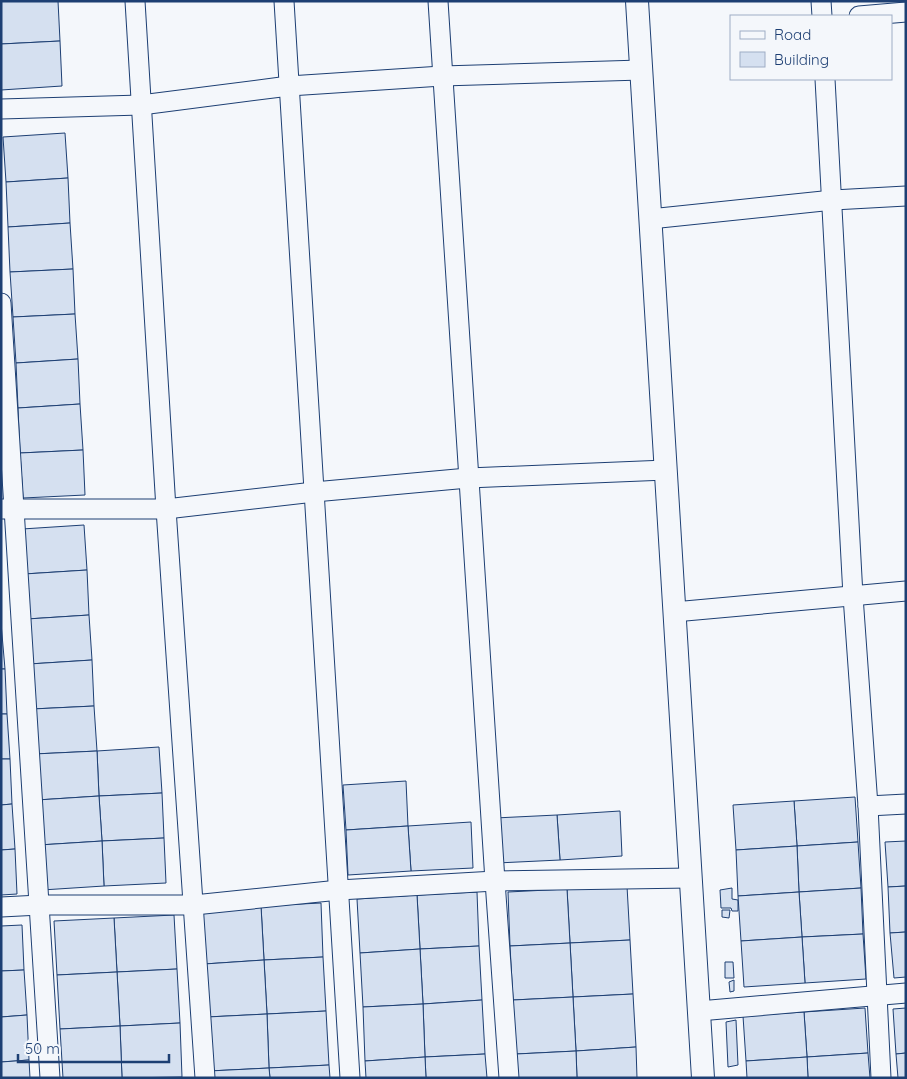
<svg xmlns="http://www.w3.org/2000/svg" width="907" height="1079" font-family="Quicksand,sans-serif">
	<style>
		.building { fill: #d5e0f0; stroke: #1d3f73 }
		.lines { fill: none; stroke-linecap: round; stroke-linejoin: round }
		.minor-casing { stroke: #1d3f73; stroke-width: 21 }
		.tertiary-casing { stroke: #1d3f73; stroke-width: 24 }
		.minor { stroke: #f4f7fb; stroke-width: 19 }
		.tertiary { stroke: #f4f7fb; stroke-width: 22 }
	</style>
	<rect width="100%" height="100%" fill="#f4f7fb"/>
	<!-- building -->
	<g class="building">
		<path d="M1,1H58L60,41L1,44Z"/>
		<path d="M60,41L62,86L1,90V44Z"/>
		<path d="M65,133L68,178L6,182L3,137Z"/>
		<path d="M68,178L70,223L8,227L6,182Z"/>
		<path d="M70,223L73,269L10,272L8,227Z"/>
		<path d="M73,269L75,314L13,317L10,272Z"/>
		<path d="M75,314L78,359L16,363L13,317Z"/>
		<path d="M78,359L80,404L18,408L16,363Z"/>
		<path d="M80,404L83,450L20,453L18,408Z"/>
		<path d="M83,450L85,495L23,498L20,453Z"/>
		<path d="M84,525L87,570L24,574L22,529Z"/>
		<path d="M87,570L89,615L27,619L24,574Z"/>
		<path d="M89,615L92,660L29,664L27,619Z"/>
		<path d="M1,623L5,669H1Z"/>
		<path d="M92,660L94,706L32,709L29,664Z"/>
		<path d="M1,669H5L7,714H1Z"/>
		<path d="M94,706L97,751L34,754L32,709Z"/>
		<path d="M1,714H7L10,759H1Z"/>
		<path d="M159,747L162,793L99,796L97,751Z"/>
		<path d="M97,751L99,796L37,800L34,754Z"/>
		<path d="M1,759H10L12,804L1,805Z"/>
		<path d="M406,781L408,826L346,830L343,785Z"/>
		<path d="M162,793L164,838L102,841L99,796Z"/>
		<path d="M99,796L102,841L39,845L37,800Z"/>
		<path d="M855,797L858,842L797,846L794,801Z"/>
		<path d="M794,801L797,846L736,850L733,805Z"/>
		<path d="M12,804L15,849L1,850V805Z"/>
		<path d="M620,811L622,856L560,860L557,815Z"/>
		<path d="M557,815L560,860L497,863L495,818Z"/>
		<path d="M471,822L473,868L411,871L408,826Z"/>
		<path d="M408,826L411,871L348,875L346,830Z"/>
		<path d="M164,838L166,883L104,886L102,841Z"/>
		<path d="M102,841L104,886L42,890L39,845Z"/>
		<path d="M906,841V886L888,887L885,842Z"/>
		<path d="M858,842L861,888L799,892L797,846Z"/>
		<path d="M797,846L799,892L738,896L736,850Z"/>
		<path d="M15,849L17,894L1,895V850Z"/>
		<path d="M627,886L630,940L570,943L567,889Z"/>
		<path d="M906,886V932L890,933L888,887Z"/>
		<path d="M732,888V899L738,900V911H732L731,908H721L720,890Z"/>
		<path d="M861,888L863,934L802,937L799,892Z"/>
		<path d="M567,889L570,943L510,946L508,892Z"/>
		<path d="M477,892L479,946L420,949L417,895Z"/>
		<path d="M799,892L802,937L741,941L738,896Z"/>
		<path d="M417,895L420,949L360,953L357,899Z"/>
		<path d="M321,903L323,957L264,960L261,906Z"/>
		<path d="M261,906L264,960L204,964L201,910Z"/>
		<path d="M722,910H730L729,918L722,917Z"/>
		<path d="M174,915L177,969L117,972L114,918Z"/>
		<path d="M114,918L117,972L57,975L54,921Z"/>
		<path d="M22,925L24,970L1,971V926Z"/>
		<path d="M906,932V977L894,978L890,933Z"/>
		<path d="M863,934L866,979L805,983L802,937Z"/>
		<path d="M802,937L805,983L744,987L741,941Z"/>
		<path d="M630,940L633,994L573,997L570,943Z"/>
		<path d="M570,943L573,997L513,1000L510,946Z"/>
		<path d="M479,946L482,1000L423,1004L420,949Z"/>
		<path d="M420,949L423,1004L363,1007L360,953Z"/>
		<path d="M323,957L326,1011L267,1014L264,960Z"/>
		<path d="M264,960L267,1014L207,1017L204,964Z"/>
		<path d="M725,962H733L734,978H725Z"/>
		<path d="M177,969L180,1023L120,1026L117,972Z"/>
		<path d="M24,970L27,1015L1,1017V971Z"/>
		<path d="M117,972L120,1026L60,1029L57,975Z"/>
		<path d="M734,980V991L730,992L729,982Z"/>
		<path d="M633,994L636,1047L576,1051L573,997Z"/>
		<path d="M573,997L576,1051L516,1054L513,1000Z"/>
		<path d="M482,1000L485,1054L425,1057L423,1004Z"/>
		<path d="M423,1004L425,1057L365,1061L363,1007Z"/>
		<path d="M865,1008L868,1053L807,1057L804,1012Z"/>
		<path d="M906,1008V1053L896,1054L893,1009Z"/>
		<path d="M326,1011L329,1065L269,1068L267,1014Z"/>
		<path d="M804,1012L807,1057L746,1061L743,1016Z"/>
		<path d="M267,1014L269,1068L209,1071L207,1017Z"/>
		<path d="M27,1015L29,1060L1,1062V1017Z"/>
		<path d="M736,1020L738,1065L728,1067L726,1022Z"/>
		<path d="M180,1023L182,1077L122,1078L120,1026Z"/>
		<path d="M120,1026L122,1078H63L60,1029Z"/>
		<path d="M636,1047L637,1078H577L576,1051Z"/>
		<path d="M576,1051L577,1078H517L516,1054Z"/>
		<path d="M868,1053L870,1078H808L807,1057Z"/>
		<path d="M906,1053V1078H898L896,1054Z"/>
		<path d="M485,1054L487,1078H426L425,1057Z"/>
		<path d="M425,1057L426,1078H366L365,1061Z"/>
		<path d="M807,1057L808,1078H747L746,1061Z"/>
		<path d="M29,1060L30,1078H1V1062Z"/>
		<path d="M329,1065L330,1078H270L269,1068Z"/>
		<path d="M269,1068L270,1078H210L209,1071Z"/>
	</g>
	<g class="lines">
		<defs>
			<g id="minor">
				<path d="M135,1L166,509L205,1078"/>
				<path d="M284,1L350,1078"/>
				<path d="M438,1L495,881L509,1078"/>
				<path d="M821,1L822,16"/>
				<path d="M859,16L906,12"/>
				<path d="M825,79L853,596L868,806L881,1078"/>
				<path d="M1,109L141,105L289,86L442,76L641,70"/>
				<path d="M650,219L833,200L906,196"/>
				<path d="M1,303L50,1078"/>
				<path d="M1,509H166L314,492L468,478L666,470"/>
				<path d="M674,612L906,591"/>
				<path d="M868,806L906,804"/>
				<path d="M1,907L40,905H194L339,890L495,881L690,878"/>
				<path d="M699,1011L906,993"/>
			</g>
			<path id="tertiary" d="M637,1L703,1078"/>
		</defs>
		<!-- minor casing -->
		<use href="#minor" class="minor-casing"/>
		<!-- tertiary casing -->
		<use href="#tertiary" class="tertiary-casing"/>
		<!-- minor -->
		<use href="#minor" class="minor"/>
		<!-- tertiary -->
		<use href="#tertiary" class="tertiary"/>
	</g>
	<!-- border -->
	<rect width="907" height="1079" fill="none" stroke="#1d3f73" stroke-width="5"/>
	<!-- legend -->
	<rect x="730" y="15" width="162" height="65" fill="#f4f7fb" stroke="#9eadc5"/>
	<rect x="740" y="31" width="25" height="8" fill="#f4f7fb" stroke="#9eadc5"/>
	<text x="774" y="40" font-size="15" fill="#1d3f73">Road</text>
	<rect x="740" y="52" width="25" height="15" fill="#d5e0f0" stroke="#9eadc5"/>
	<text x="774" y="65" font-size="15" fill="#1d3f73">Building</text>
	<!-- scale -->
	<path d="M18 1054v8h151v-8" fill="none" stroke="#1d3f73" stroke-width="2.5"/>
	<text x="25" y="1054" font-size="15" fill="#1d3f73" stroke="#f4f7fb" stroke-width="4" paint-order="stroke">50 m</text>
</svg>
